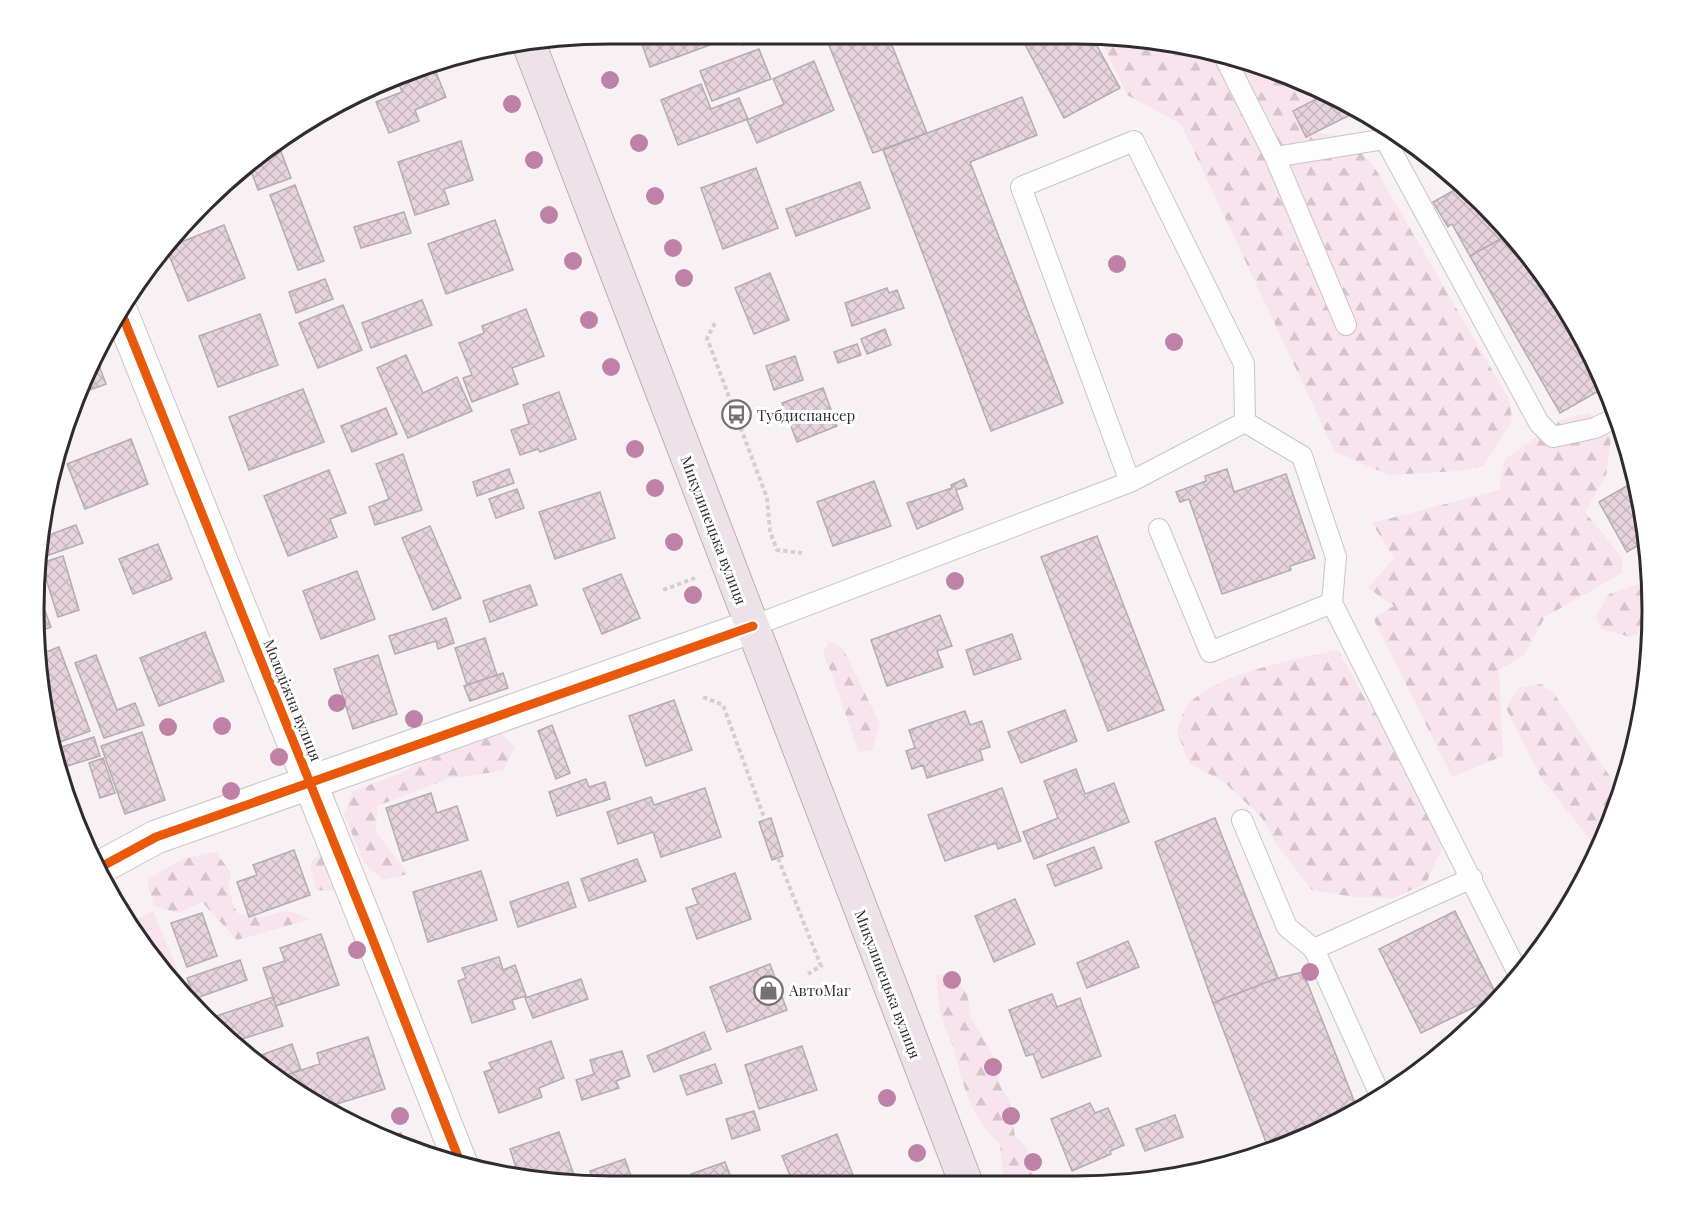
<svg xmlns="http://www.w3.org/2000/svg" width="1686" height="1220" font-family="'Playfair Display',serif">
	<style>
		.green { fill: #f9e3ed }
		.forest { fill: url(#forest-firs) }
		.building { fill: url(#building-cross-hatch); stroke: #b2adaf; stroke-width: 1.5 }
		.lines { fill: none; stroke-linecap: round; stroke-linejoin: round }
		.service-casing { stroke: #c9c4c6; stroke-width: 22 }
		.minor-casing { stroke: #c9c4c6; stroke-width: 35 }
		.trunk-casing { stroke: #bdadb5; stroke-width: 35 }
		.path { stroke: #d4d0d2; stroke-width: 4; stroke-dasharray: 4.5 3; stroke-linecap: butt }
		.service { stroke: #fefdfd; stroke-width: 20 }
		.minor { stroke: #fefdfd; stroke-width: 33 }
		.trunk { stroke: #ece2e8; stroke-width: 33 }
		.cycleway-casing { stroke: #fff; stroke-width: 13 }
		.cycleway { stroke: #e8590c; stroke-width: 9 }
		.tree { fill: #c081a7 }
		.labels { text-anchor: middle; dominant-baseline: central; stroke-width: 6; stroke-linejoin: round; paint-order: stroke }
		.poi-label { font-size: 15px; fill: #302b2e; stroke: #fff; text-anchor: start }
		.street-label { font-size: 15px; fill: #302b2e; stroke: #fff }
		.rim { fill: none; stroke: #302b2e; stroke-width: 3 }
	</style>
	<defs>
		<pattern id="forest-firs" width="22" height="20" patternUnits="userSpaceOnUse" patternTransform="scale(1.5)"><rect width="22" height="20" fill="#f9e3ed"/><path d="M5 1l3.5 6h-7zM16 11l3.5 6h-7z" fill="#d6c3cc"/></pattern>
		<pattern id="building-cross-hatch" width="8" height="8" patternUnits="userSpaceOnUse" patternTransform="scale(1.5)"><rect width="8" height="8" fill="#e8d3dd"/><path d="M0 0l8 8M0 8l8-8" fill="none" stroke="#c7b5be"/></pattern>
	</defs>
	<rect width="100%" height="100%" fill="#f8f1f4"/>
	<!-- green -->
	<path class="green" d="M153,911L179,974L169,978L152,962L130,922Z"/>
	<!-- forest -->
	<g class="forest">
		<path d="M1099,36L1225,53L1317,94L1309,115L1317,133L1348,138L1375,168L1510,401L1512,421L1483,466L1460,471L1389,475L1335,452L1181,124L1127,95Z"/>
		<path d="M1589,413L1611,438L1606,476L1585,512L1622,558V573L1545,617L1524,655L1499,670L1503,756L1452,777L1373,618L1394,606L1368,588L1394,558L1372,523L1499,490L1505,459L1560,420Z"/>
		<path d="M1651,580L1650,628L1630,637L1601,629L1596,616L1609,594Z"/>
		<path d="M829,641L843,649L880,724L872,750L859,752C846,719 837,685 823,653Z"/>
		<path d="M1338,650L1366,700L1389,730L1401,763L1423,802L1442,848L1426,883L1393,898L1352,897L1312,890L1278,846L1261,817L1223,781L1190,764L1177,732C1180,723 1183,708 1190,702C1223,672 1296,659 1338,650Z"/>
		<path d="M1541,684L1553,692L1611,778L1618,805L1599,847L1595,846L1540,776L1506,708L1519,688Z"/>
		<path d="M500,732L515,747L503,771L450,778L377,806L376,832L408,874L383,880L364,863L344,815L353,791L404,772L425,757Z"/>
		<path d="M327,845L346,892L316,890L310,864Z"/>
		<path d="M216,852L231,873L228,890L237,913L262,918L287,910L311,919L237,940L202,902L179,913L154,906L147,881C169,864 188,855 216,852Z"/>
		<path d="M950,973L967,993L971,1017L993,1054L1001,1088L1009,1099L1015,1136L1025,1146L1032,1163L1033,1183H1004L1000,1144C968,1114 964,1085 952,1044C949,1035 944,1027 942,1018C938,1005 938,990 936,976Z"/>
	</g>
	<!-- building -->
	<g class="building">
		<path d="M638,33H736L737,35L650,67Z"/>
		<path d="M739,33H775L743,45Z"/>
		<path d="M824,33H887L927,133L873,153Z"/>
		<path d="M1019,33L1091,35L1120,88L1064,118Z"/>
		<path d="M759,49L771,79L712,101L700,71Z"/>
		<path d="M814,61L834,110L757,143L747,120L784,104L773,79Z"/>
		<path d="M433,65L446,97L415,110L419,121L389,133L376,102L402,92L398,81Z"/>
		<path d="M701,84L711,109L739,98L748,119L678,145L661,100Z"/>
		<path d="M1322,96L1356,112L1306,137L1293,111Z"/>
		<path d="M1022,97L1037,135L970,162L1063,403L991,431L883,150Z"/>
		<path d="M277,141L291,178L258,190L249,165Z"/>
		<path d="M461,141L473,180L444,189L449,204L415,215L398,162Z"/>
		<path d="M756,168L778,228L723,249L701,188Z"/>
		<path d="M860,182L870,208L796,236L786,209Z"/>
		<path d="M295,185L324,261L298,270L270,195Z"/>
		<path d="M1458,188L1508,235L1470,256L1452,224L1448,227L1433,202Z"/>
		<path d="M404,212L411,233L361,248L354,227Z"/>
		<path d="M495,220L513,270L446,294L428,244Z"/>
		<path d="M224,225L245,278L188,301L166,248Z"/>
		<path d="M1508,235L1534,258L1593,354L1606,387L1560,413L1470,256Z"/>
		<path d="M770,273L789,320L754,334L735,288Z"/>
		<path d="M325,279L333,299L296,313L289,292Z"/>
		<path d="M887,288L889,293L897,290L904,308L852,326L845,303Z"/>
		<path d="M422,300L432,325L371,348L362,323Z"/>
		<path d="M343,305L362,350L318,368L299,323Z"/>
		<path d="M526,309L544,356L512,368L518,384L472,402L463,378L472,375L459,343L484,333L482,326Z"/>
		<path d="M260,314L278,365L218,387L199,336Z"/>
		<path d="M885,329L891,345L867,354L861,339Z"/>
		<path d="M857,344L861,355L838,363L834,352Z"/>
		<path d="M94,352L106,384L81,393L92,355Z"/>
		<path d="M406,355L423,393L457,377L472,411L408,438L377,368Z"/>
		<path d="M795,356L803,380L774,390L766,366Z"/>
		<path d="M823,388L837,426L797,442L782,403Z"/>
		<path d="M303,389L324,442L249,470L229,417Z"/>
		<path d="M559,392L576,439L540,452L538,449L520,455L511,430L529,424L523,405Z"/>
		<path d="M386,408L397,434L352,452L341,426Z"/>
		<path d="M131,439L148,484L85,509L67,464Z"/>
		<path d="M403,454L422,510L375,525L369,507L389,499L376,464Z"/>
		<path d="M509,469L514,483L477,496L473,482Z"/>
		<path d="M1227,469L1234,492L1286,474L1315,558L1290,566L1291,570L1222,594L1189,499L1180,502L1176,492L1206,481L1205,476Z"/>
		<path d="M329,470L346,513L330,519L337,537L288,556L264,496Z"/>
		<path d="M964,479L967,486L956,490L963,509L917,529L907,503L952,488L951,485Z"/>
		<path d="M1637,480L1647,540L1627,552L1599,502Z"/>
		<path d="M874,481L891,526L833,546L817,502Z"/>
		<path d="M517,489L524,508L496,518L489,499Z"/>
		<path d="M600,492L615,538L555,559L539,512Z"/>
		<path d="M76,525L83,543L38,559V539Z"/>
		<path d="M430,526L461,598L433,610L402,538Z"/>
		<path d="M1097,536L1164,710L1108,731L1041,557Z"/>
		<path d="M158,544L172,579L133,594L119,559Z"/>
		<path d="M63,556L79,610L58,617L41,563Z"/>
		<path d="M357,571L375,619L321,639L303,591Z"/>
		<path d="M621,574L640,618L602,634L583,589Z"/>
		<path d="M530,585L537,605L490,622L483,601Z"/>
		<path d="M38,592L51,627L38,632Z"/>
		<path d="M940,615L952,646L937,651L943,667L887,686L871,640Z"/>
		<path d="M446,618L454,643L438,649L436,641L395,654L389,636Z"/>
		<path d="M205,632L224,681L159,706L140,658Z"/>
		<path d="M1012,634L1021,659L974,675L966,650Z"/>
		<path d="M485,638L497,675L467,685L455,648Z"/>
		<path d="M59,647L90,731L60,742L38,682V655Z"/>
		<path d="M96,655L117,710L135,703L144,725L104,738L75,663Z"/>
		<path d="M378,655L397,714L353,729L334,669Z"/>
		<path d="M503,673L508,688L470,701L464,686Z"/>
		<path d="M674,700L692,750L646,766L629,716Z"/>
		<path d="M1065,710L1077,741L1021,763L1008,732Z"/>
		<path d="M965,711L970,725L982,721L990,747L980,750L983,760L927,778L923,765L912,769L906,751L915,748L909,730Z"/>
		<path d="M552,725L570,773L556,779L538,731Z"/>
		<path d="M142,732L165,800L125,814L101,746Z"/>
		<path d="M94,737L100,756L64,767L69,781L64,782L55,749Z"/>
		<path d="M103,758L115,793L100,798L89,763Z"/>
		<path d="M1076,769L1085,794L1114,783L1129,822L1034,859L1023,832L1058,818L1044,781Z"/>
		<path d="M586,779L589,787L605,782L610,799L557,816L549,792Z"/>
		<path d="M705,788L721,837L661,857L653,832L618,844L607,812L651,797L654,805Z"/>
		<path d="M1002,788L1021,841L998,849L996,843L945,861L928,815Z"/>
		<path d="M431,793L437,813L457,806L468,840L403,861L386,808Z"/>
		<path d="M771,818L783,856L772,860L759,822Z"/>
		<path d="M1215,818L1278,978L1213,1003L1155,842Z"/>
		<path d="M1094,847L1102,868L1055,886L1047,865Z"/>
		<path d="M294,850L310,895L249,917L237,882L257,875L253,865Z"/>
		<path d="M637,859L646,881L589,901L581,879Z"/>
		<path d="M481,871L497,920L428,942L413,892Z"/>
		<path d="M735,873L751,919L697,939L686,908L698,904L692,889Z"/>
		<path d="M568,882L576,907L518,927L510,902Z"/>
		<path d="M1015,899L1035,944L994,962L975,916Z"/>
		<path d="M1455,911L1497,996L1421,1033L1379,949Z"/>
		<path d="M202,913L217,956L187,967L171,923Z"/>
		<path d="M321,934L339,985L276,1006L263,968L285,961L280,948Z"/>
		<path d="M1128,941L1139,967L1087,988L1077,963Z"/>
		<path d="M499,957L503,970L515,965L526,996L512,1000L515,1009L472,1023L458,981L466,978L462,968Z"/>
		<path d="M240,960L247,980L194,999L187,978Z"/>
		<path d="M770,964L787,1010L727,1032L710,987Z"/>
		<path d="M1303,972L1357,1108L1297,1143L1269,1150L1213,1003L1278,978Z"/>
		<path d="M581,979L588,999L533,1018L525,998Z"/>
		<path d="M1052,994L1057,1007L1080,998L1101,1056L1042,1078L1033,1054L1026,1056L1009,1010Z"/>
		<path d="M273,997L283,1026L233,1042L221,1030L216,1016Z"/>
		<path d="M704,1032L711,1049L654,1072L647,1056Z"/>
		<path d="M368,1037L385,1089L324,1108L294,1089L289,1074L320,1064L317,1053Z"/>
		<path d="M551,1041L564,1078L539,1088L542,1097L499,1113L484,1072L492,1069L489,1063Z"/>
		<path d="M292,1044L301,1070L289,1074L290,1077L280,1081L250,1059Z"/>
		<path d="M802,1046L817,1090L759,1109L745,1065Z"/>
		<path d="M622,1051L630,1076L616,1081L619,1088L582,1100L576,1080L594,1074L590,1060Z"/>
		<path d="M715,1064L722,1083L687,1095L680,1076Z"/>
		<path d="M1090,1103L1095,1113L1108,1108L1124,1145L1110,1151L1111,1154L1072,1171L1051,1119Z"/>
		<path d="M754,1111L760,1130L732,1139L726,1119Z"/>
		<path d="M1175,1115L1183,1137L1145,1151L1136,1129Z"/>
		<path d="M559,1132L576,1181L565,1185L519,1177L510,1149Z"/>
		<path d="M401,1133L406,1147L384,1139Z"/>
		<path d="M837,1134L853,1175L831,1184H775L791,1178L782,1156Z"/>
		<path d="M625,1159L633,1182L623,1185L595,1186L590,1171Z"/>
		<path d="M725,1162L734,1185H695L691,1174Z"/>
	</g>
	<g class="lines">
		<defs>
			<g id="service">
				<path d="M1222,52L1275,157L1346,325"/>
				<path d="M1275,157L1385,139L1539,423L1553,437L1595,428L1617,417"/>
				<path d="M1245,422L1302,456L1336,557L1332,603"/>
				<path d="M1159,529L1210,652L1332,603L1520,977"/>
				<path d="M753,626L1130,482L1245,422L1244,364L1134,141L1021,187L1130,482"/>
				<path d="M1242,820L1287,927L1314,949"/>
				<path d="M1380,1095L1314,949L1472,878"/>
			</g>
			<g id="minor">
				<path d="M121,312L367,925L462,1167"/>
				<path d="M99,868L156,837L753,626"/>
			</g>
			<path id="trunk" d="M529,44C673,424 818,804 966,1183"/>
		</defs>
		<!-- service casing -->
		<use href="#service" class="service-casing"/>
		<!-- minor casing -->
		<use href="#minor" class="minor-casing"/>
		<!-- trunk casing -->
		<use href="#trunk" class="trunk-casing"/>
		<!-- path -->
		<g class="path">
			<path d="M715,323L707,338L767,498L770,532L777,550L802,553"/>
			<path d="M663,590L695,578"/>
			<path d="M703,697L723,705L765,820"/>
			<path d="M778,858L821,966L808,974"/>
		</g>
		<!-- service -->
		<use href="#service" class="service"/>
		<!-- minor -->
		<use href="#minor" class="minor"/>
		<!-- trunk -->
		<use href="#trunk" class="trunk"/>
		<defs>
			<g id="cycleway">
				<path d="M121,312L367,925L462,1167"/>
				<path d="M99,868L156,837L753,626"/>
			</g>
		</defs>
		<!-- cycleway casing -->
		<use href="#cycleway" class="cycleway-casing"/>
		<!-- cycleway -->
		<use href="#cycleway" class="cycleway"/>
	</g>
	<!-- trees -->
	<g class="tree">
		<circle cx="610" cy="80" r="9"/>
		<circle cx="512" cy="104" r="9"/>
		<circle cx="639" cy="143" r="9"/>
		<circle cx="534" cy="160" r="9"/>
		<circle cx="655" cy="196" r="9"/>
		<circle cx="549" cy="215" r="9"/>
		<circle cx="673" cy="248" r="9"/>
		<circle cx="573" cy="261" r="9"/>
		<circle cx="1117" cy="264" r="9"/>
		<circle cx="684" cy="278" r="9"/>
		<circle cx="589" cy="320" r="9"/>
		<circle cx="1174" cy="342" r="9"/>
		<circle cx="611" cy="367" r="9"/>
		<circle cx="635" cy="449" r="9"/>
		<circle cx="655" cy="488" r="9"/>
		<circle cx="674" cy="542" r="9"/>
		<circle cx="955" cy="581" r="9"/>
		<circle cx="693" cy="595" r="9"/>
		<circle cx="337" cy="703" r="9"/>
		<circle cx="414" cy="719" r="9"/>
		<circle cx="222" cy="726" r="9"/>
		<circle cx="168" cy="727" r="9"/>
		<circle cx="279" cy="757" r="9"/>
		<circle cx="231" cy="791" r="9"/>
		<circle cx="357" cy="950" r="9"/>
		<circle cx="1310" cy="972" r="9"/>
		<circle cx="952" cy="980" r="9"/>
		<circle cx="993" cy="1067" r="9"/>
		<circle cx="887" cy="1098" r="9"/>
		<circle cx="400" cy="1116" r="9"/>
		<circle cx="1011" cy="1116" r="9"/>
		<circle cx="917" cy="1153" r="9"/>
		<circle cx="1033" cy="1162" r="9"/>
	</g>
	<!-- icons -->
	<defs>
		<symbol id="bus-ring" viewBox="-11 -11 22 22"><circle r="9.5" fill="#fff" stroke="#767073" stroke-width="1.5"/><path d="M-5-6H5V4H4V6H2V4H-2V6H-4V4H-5ZM-3.5-4V0h7V-4ZM-3.5 1.2v1.5H-2V1.2ZM2 1.2v1.5H3.5V1.2Z" fill="#767073"/></symbol>
		<symbol id="shop-ring" viewBox="-11 -11 22 22"><circle r="9.5" fill="#fff" stroke="#767073" stroke-width="1.5"/><path d="M-5-2.5h2.3a2.7 3.5 0 0 1 5.4 0H5L5.5 6h-11ZM-1.5-2.5h3a1.5 2.3 0 0 0-3 0Z" fill="#767073"/></symbol>
	</defs>
	<g fill-rule="evenodd">
		<use href="#bus-ring" x="720" y="398" width="33" height="33"/>
		<use href="#shop-ring" x="752" y="974" width="33" height="33"/>
	</g>
	<g class="labels">
		<!-- poi labels -->
		<g class="poi-label">
			<text x="757" y="415">Тубдиспансер</text>
			<text x="789" y="990">АвтоМаг</text>
		</g>
		<!-- street labels -->
		<g class="street-label">
			<text transform="translate(714 530) rotate(69)">Микулинецька вулиця</text>
			<text transform="translate(293 700) rotate(68)">Молодіжна вулиця</text>
			<text transform="translate(888 984) rotate(69)">Микулинецька вулиця</text>
		</g>
	</g>
	<!-- crop -->
	<path d="M0 0H1686V1220H0ZM610 44H1076A566 566 0 0 1 1642 610V610A566 566 0 0 1 1076 1176H610A566 566 0 0 1 44 610V610A566 566 0 0 1 610 44Z" fill="#fff" fill-rule="evenodd"/>
	<path class="rim" d="M610 44H1076A566 566 0 0 1 1642 610V610A566 566 0 0 1 1076 1176H610A566 566 0 0 1 44 610V610A566 566 0 0 1 610 44Z"/>
</svg>
